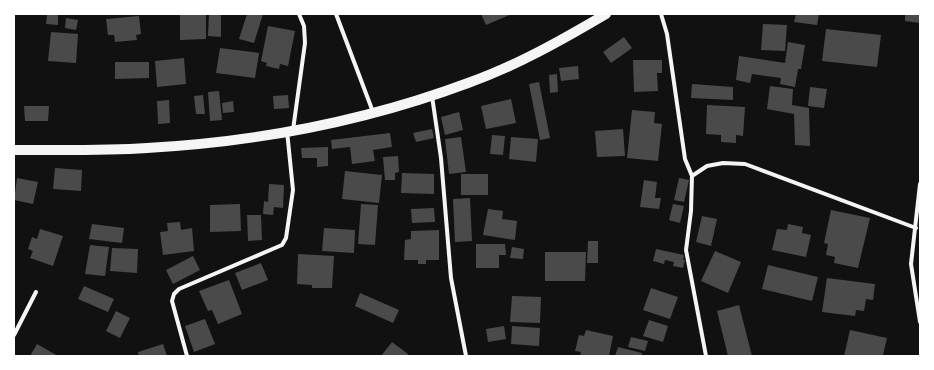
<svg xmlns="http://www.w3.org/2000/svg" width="934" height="370" font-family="'Fira Sans',sans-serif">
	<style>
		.building { fill: #4a4a4a }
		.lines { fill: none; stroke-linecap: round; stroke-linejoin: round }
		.minor { stroke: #f5f5f5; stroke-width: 4 }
		.primary { stroke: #f5f5f5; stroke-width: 10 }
	</style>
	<rect width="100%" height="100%" fill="#111"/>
	<!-- building -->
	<path class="building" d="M180,14h26v25l-26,1z
		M209,14h12v23l-13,-1z
		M247,14h16l-9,29 -15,-4z
		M481,14h31l-26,11z
		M796,14h23l-2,11 -23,-3z
		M905,14h15v9l-15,-2z
		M47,15h11v10l-12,-1z
		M139,16l2,18 -5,1 1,5 -22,2 -1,-7h-6l-2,-16z
		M66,18l12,2 -2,10 -11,-2z
		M763,24l24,1 -2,26 -24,-1z
		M268,26l27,5 -7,35 -8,-2 -1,5 -13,-3 1,-3 -6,-2z
		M826,29l55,6 -4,32 -55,-6z
		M51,32l27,2 -2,29 -28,-2z
		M624,37l8,11 -21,15 -8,-11z
		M788,42l17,3 -4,24h-3l-3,18 -15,-3 1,-6 -29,-4 -2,9 -14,-3 3,-24 46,7z
		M220,48l39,5 -4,25 -39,-5z
		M184,58l2,26 -29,3 -2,-26z
		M633,60h29v13h-5l1,18 -24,1z
		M115,62h34v16l-34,1z
		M578,66l1,13 -18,2 -2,-13z
		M557,74l1,18 -8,1 -1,-18z
		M539,82l11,56 -10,2 -11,-56z
		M692,84l41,3v13l-42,-2z
		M770,86l23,3 -1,16 17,3 1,38 -15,-1 -1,-31 -27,-5z
		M810,87l17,2 -3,19 -16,-2z
		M219,91l3,29 -12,1 -2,-29z
		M203,95l2,19h-9l-2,-18z
		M288,95l1,13 -15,1 -1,-13z
		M511,99l5,24 -30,6 -5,-23z
		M169,100l1,23 -12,1 -1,-23z
		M233,101l1,11 -11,1 -1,-10z
		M707,105l38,2 -2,29 -7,-1v8l-15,-1v-7l-15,-1z
		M24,106h25l-1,15h-23z
		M632,110l23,2 -1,11 8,1 -4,37 -31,-3z
		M459,112l4,18 -18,5 -4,-18z
		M432,129l2,9 -18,4 -3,-9z
		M623,129l2,27 -28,1 -2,-26z
		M390,133l2,14 -19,3 2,11 -23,3 -2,-17 -18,2 -1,-9z
		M492,135l13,1 -2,19 -13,-1z
		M461,137l5,35 -17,2 -4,-35z
		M511,137l27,2 -2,23 -27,-3z
		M328,147v19l-11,1v-9h-15l-1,-10z
		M398,156l1,16 -4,1v7h-10l-2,-23z
		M55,168l27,2 -1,21 -28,-2z
		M345,171l37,4 -3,28 -37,-4z
		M402,173l32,1v20l-33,-1z
		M461,174h27v21h-27z
		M17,178l21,4 -5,22 -19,-4z
		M679,178l10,2 -5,22 -10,-2z
		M644,180l13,2 -2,16h6l-2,11 -19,-2z
		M269,184l15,1 -1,23 -9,-1 -1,8 -10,-1 1,-13 4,1z
		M470,198l2,43 -17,1 -2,-43z
		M240,204l1,27 -31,1v-27z
		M361,204l17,1 -3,40 -17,-1z
		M673,204l11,2 -4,17 -11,-3z
		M434,208l1,14 -23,1 -1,-14z
		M488,209l15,2 -1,8 15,2 -2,19 -32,-5z
		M831,210l39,8 -12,50 -24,-5 1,-6 -9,-2 2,-11 -4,-1z
		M247,215h14l1,25 -14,1z
		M702,216l15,3 -6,27 -15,-4z
		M180,222l1,8 11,-2 2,23 -31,4 -3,-23 8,-1 -1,-8z
		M92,224l32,4 -2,15 -33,-4z
		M788,224l15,3 -1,6 9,2 -5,22 -34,-7 5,-21 10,1z
		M324,228l31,2 -1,23 -32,-2z
		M40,229l23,7 -10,30 -23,-8 3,-7 -5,-2 4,-12 5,2z
		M439,230v30h-13v4h-8v-4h-14l1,-20 6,-1v-8z
		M588,241h10v22h-11z
		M476,244h29l1,11h-7v13h-23z
		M90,245l19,2 -4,29 -20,-2z
		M512,247l12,2 -1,10 -13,-1z
		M112,248l26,1 -1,24 -27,-2z
		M656,249l28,6 -1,5h2l-2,8 -10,-2 1,-4 -9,-2 -1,4 -11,-3z
		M715,251l26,11 -13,31 -27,-12z
		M545,252h41l-1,29h-40z
		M298,254l36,2 -2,32h-20v-3l-15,-1z
		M193,256l7,14 -27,14 -7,-14z
		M261,263l7,17 -26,10 -7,-17z
		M768,265l50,12 -6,24 -50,-12z
		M827,278l48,6 -2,16 -7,-1 -2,12 -8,-1 -1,6 -33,-4z
		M229,280l13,34 -24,10 -6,-14 -4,1 -9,-20z
		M84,286l30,13 -6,13 -30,-13z
		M651,288l27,9 -8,22 -27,-9z
		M360,293l39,17 -6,13 -38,-17z
		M512,296l29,1 -1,26 -30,-1z
		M739,305l13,51h-24l-11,-45z
		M116,311l14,7 -10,20 -14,-7z
		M205,319l10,25 -21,8 -9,-26z
		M649,320l19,6 -5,16 -20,-6z
		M504,326l2,13 -18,3 -2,-13z
		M512,326l28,2 -1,18 -28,-2z
		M586,330l27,6 -4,20h-29l1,-4 -6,-1 4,-16 5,1z
		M850,330l37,8 -4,17 -39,1z
		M631,337l17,4 -3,10 -17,-4z
		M392,342l16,12 -1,2h-26z
		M37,344l21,12h-28z
		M163,344l4,12h-28l-1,-4z
		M618,347l24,6v3h-27z"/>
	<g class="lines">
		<!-- minor -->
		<path class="minor" d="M336,14l37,98
			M661,14l6,20 18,125 7,17
			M432,96l9,62 10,120 15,78
			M293,130l12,-87 -1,-17 -5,-12
			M920,184l-9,80 9,58
			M14,335l22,-43
			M187,356l-15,-55 2,-7 5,-5 103,-44 4,-7 7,-48 -6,-59
			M706,356l-20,-106 5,-39 1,-35 15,-10 16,-3 22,1 171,64"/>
		<!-- primary -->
		<path class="primary" d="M14,150c44,0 89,1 133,-2 108,-6 219,-27 321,-65 48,-17 94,-43 138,-69"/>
	</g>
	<!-- border -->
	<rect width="934" height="370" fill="none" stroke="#ffffff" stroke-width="30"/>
</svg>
